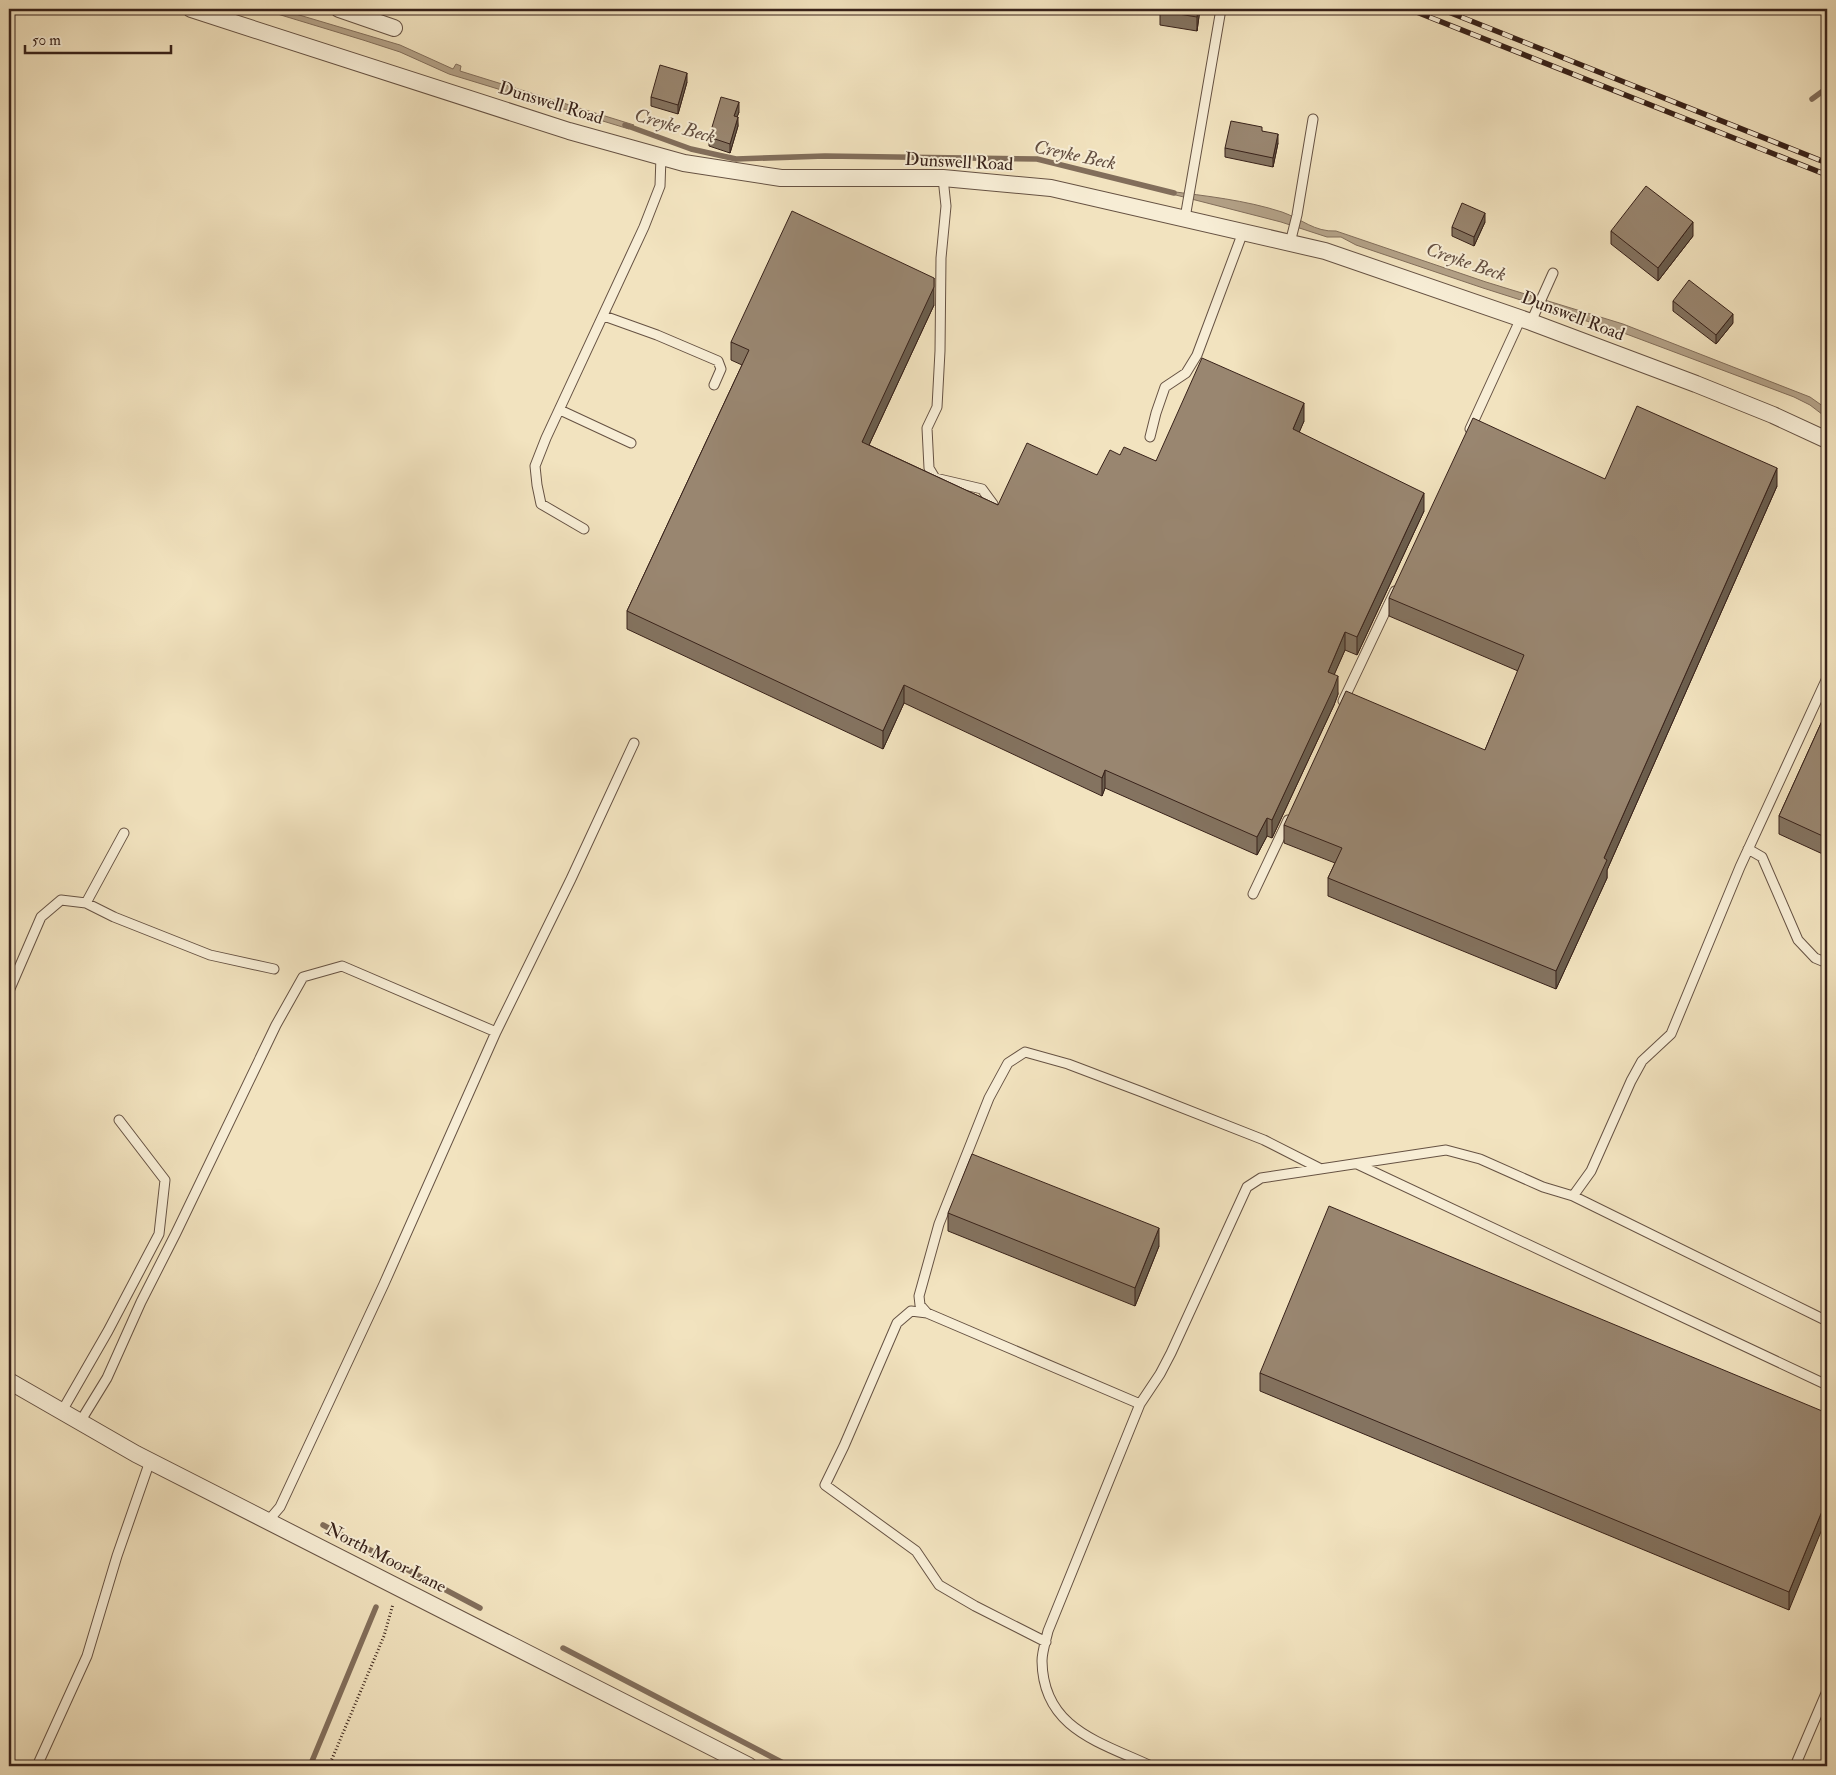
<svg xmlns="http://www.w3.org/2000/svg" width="1836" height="1775" font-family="'IM FELL Double Pica',serif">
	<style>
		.water { fill: #b3a187; stroke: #826e5b }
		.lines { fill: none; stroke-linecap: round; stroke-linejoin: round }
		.stream { stroke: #826e5b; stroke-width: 5.5 }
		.service-casing { stroke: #665243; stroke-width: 11 }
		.minor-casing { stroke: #665243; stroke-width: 18 }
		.path { stroke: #38221a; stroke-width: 3; stroke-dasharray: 1 2.5; stroke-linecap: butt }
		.service { stroke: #f7edd5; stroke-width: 9 }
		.minor { stroke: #f7edd5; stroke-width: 16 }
		.rail-casing { stroke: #38221a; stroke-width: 5.5 }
		.rail { stroke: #f7edd5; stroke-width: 4; stroke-dasharray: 11; stroke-linecap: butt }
		.wall { fill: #847360; stroke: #38221a }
		.shaded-wall { fill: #6b5e4e; stroke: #38221a }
		.building { fill: #998670; stroke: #38221a }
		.labels { text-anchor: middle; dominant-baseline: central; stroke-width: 4; stroke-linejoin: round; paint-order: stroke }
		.street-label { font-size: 18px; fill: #38221a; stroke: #f7edd5 }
		.water-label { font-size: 19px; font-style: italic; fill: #634e40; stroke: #f7edd5 }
	</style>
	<rect width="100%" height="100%" fill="#f2e3bf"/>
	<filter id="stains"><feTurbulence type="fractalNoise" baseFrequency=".004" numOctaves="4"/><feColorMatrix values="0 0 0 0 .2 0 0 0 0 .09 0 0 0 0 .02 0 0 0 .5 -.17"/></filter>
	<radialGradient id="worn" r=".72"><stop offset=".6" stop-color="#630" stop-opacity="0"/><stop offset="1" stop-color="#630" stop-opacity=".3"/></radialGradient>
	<!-- water -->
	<path class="water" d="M261,9h18l121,36 53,24 3,-5 5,2 -1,5 174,54 -5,4 -180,-55 -49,-22 -37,-12z
		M1168,191c38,5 77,9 114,21 20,7 32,20 54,19l150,51 137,42 187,73 17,12v9l-17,-13 -16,-8 -173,-65 -138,-44 -127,-43 -15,-8h-14l-46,-15 -113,-29z"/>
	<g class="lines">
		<!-- stream -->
		<path class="stream" d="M1812,99l15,-11
			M625,125l66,24 45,10 89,-3 212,3 137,34
			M323,1525l157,83
			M563,1648l226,118
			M310,1766l66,-159"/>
		<defs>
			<path id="service" d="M943,178l3,28 -5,52 -1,93 -3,56 -10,21 2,40 6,10 47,11 11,15
				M1185,218l36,-209
				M1290,243l7,-28 16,-96
				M604,316l53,19 61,26 3,8 -7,16
				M1531,322l22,-49
				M560,410l71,33
				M1470,429l51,-111
				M1150,437l6,-24 9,-26 21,-14 11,-18 46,-123
				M584,529l-43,-25 -4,-19 -2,-19 11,-28 98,-211 16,-41 1,-30
				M1343,701l52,-110
				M1748,849l14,8 36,83 17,18 12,5
				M1253,894l35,-74
				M86,903l28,14 96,38 64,14
				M9,991l32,-74 20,-17 25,3 38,-70
				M1357,1164l470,221
				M1573,1196l254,125
				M927,1313l-16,-2 -14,12 -53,123 -19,39 91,66 23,34 36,21 71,36
				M1140,1404l-213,-91 -7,-8 -1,-9 20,-72 50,-126 19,-35 17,-11 43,12 74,28 122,48 57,29
				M62,1411l46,-80 51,-97 6,-54 -46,-60
				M80,1422l27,-44 34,-76 35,-69 100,-208 27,-48 39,-11 154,66
				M268,1521l12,-14 104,-223 112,-252 75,-153 63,-136
				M37,1766l50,-110 30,-100 33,-95
				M1151,1766c-51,-24 -108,-37 -109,-105 0,-9 4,-21 6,-30l92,-227 20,-30 11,-21 76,-166 14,-9 185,-28 34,9 63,28 30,9 18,-25 40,-90 11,-20 29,-27 69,-167 87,-189
				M1795,1766l32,-75"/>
			<path id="minor" d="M191,9l378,122 115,32 97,15h162l108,10 274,63 206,71 165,62 77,31 54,25
				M339,9l55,19
				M9,1381l127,73 613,312"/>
		</defs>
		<!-- service casing -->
		<use href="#service" class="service-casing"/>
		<!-- minor casing -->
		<use href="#minor" class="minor-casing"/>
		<!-- path -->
		<path class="path" d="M329,1766l55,-130 9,-32"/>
		<!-- service -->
		<use href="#service" class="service"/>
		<!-- minor -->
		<use href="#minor" class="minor"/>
		<defs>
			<path id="rail" d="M1409,9l418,166
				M1441,9l386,154"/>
		</defs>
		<!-- rail casing -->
		<use href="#rail" class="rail-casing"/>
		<!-- rail -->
		<use href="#rail" class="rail"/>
	</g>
	<!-- wall -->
	<path class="wall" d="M1160,9h40l-3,22 -37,-6z
		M687,82l-9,32 -27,-8v-9z
		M739,112l-2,5 1,9 -8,27 -21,-7v-9z
		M1262,131l16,12 -5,24 -48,-10v-9z
		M1485,222l-11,24 -22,-10v-9z
		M1611,231l82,5 -35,45 -47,-37z
		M1673,301l60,22 -17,21 -43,-33z
		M934,305l-65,140 129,60 99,-30 23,-20 36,6 148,-40 -5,11 125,79 -67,144 -12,-5 -11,24 4,20 -4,11 -62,133 -5,-2 -10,19 -152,-67 -3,8 -198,-93 -21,46 -256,-120v-18l115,-246 -11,-5v-18z
		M1605,479l172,7 -170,384v8l-51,111 -228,-93v-18l7,-15 -51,-20v-18l201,-75 33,-79 -129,-55v-18z
		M1827,710v146l-48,-22v-18z
		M948,1213l211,33 -24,60 -187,-75z
		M1260,1373l567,40 -38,197 -529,-219z"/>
	<!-- shaded-wall -->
	<path class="shaded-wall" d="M1198,9h2l-3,22v-14z
		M687,73v9l-9,32v-9z
		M739,102v10l-5,13v-9z
		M738,117v9l-8,27v-9z
		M1278,134v9l-5,24v-9z
		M1485,213v9l-11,24v-9z
		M1693,222v14l-35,45v-13z
		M934,278v27l-72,155v-18z
		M1733,314v9l-17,21v-9z
		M1304,403v18l-11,26v-18z
		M1777,468v18l-170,384v8l-51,111v-18l48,-113z
		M1424,493v18l-67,144v-18z
		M1345,632v18l-17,39v-17z
		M1338,676v18l-4,11 -62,133v-18z
		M904,685v18l-21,46v-18z
		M1105,770v18l-3,8v-18z
		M1267,818v18l-10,19v-18z
		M1159,1228v18l-24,60v-18z
		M1827,1499v18l-38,93v-18z"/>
	<!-- building -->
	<path class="building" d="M1160,9h38l-1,8 -37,-6z
		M660,65l27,8 -9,32 -27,-8z
		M721,97l18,5 -5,14 4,1 -8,27 -21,-7z
		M1231,121l31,6v4l16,3 -5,24 -48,-10z
		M1646,186l47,36 -35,46 -47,-37z
		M1462,203l23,10 -11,24 -22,-10z
		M792,211l142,67v9l-72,155 136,63 29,-62 70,32 13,-25 10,5 4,-8 32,14 46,-103 102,45 -11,26 131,64 -67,144 -12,-5 -17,40 10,4 -4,11 -62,133 -5,-2 -10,19 -152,-67 -3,8 -198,-93 -21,46 -256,-120 122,-261 -18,-8z
		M1689,280l44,34 -17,21 -43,-34z
		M1637,406l140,62 -173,390 3,2 -51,111 -228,-93 14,-30 -58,-23 62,-134 139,59 39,-95 -135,-57 84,-180 132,61z
		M1827,710v128l-48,-22z
		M972,1154l187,74 -24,60 -187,-75z
		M1329,1206l498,207v86l-38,93 -529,-219z"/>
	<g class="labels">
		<!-- street labels -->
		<g class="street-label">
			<text transform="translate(551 103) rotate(17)">Dunswell Road</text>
			<text transform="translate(959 162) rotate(3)">Dunswell Road</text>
			<text transform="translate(1573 316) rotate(21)">Dunswell Road</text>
			<text transform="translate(386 1558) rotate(27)">North Moor Lane</text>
		</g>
		<!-- water labels -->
		<g class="water-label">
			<text transform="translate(675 126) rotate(16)">Creyke Beck</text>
			<text transform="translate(1075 155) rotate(12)">Creyke Beck</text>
			<text transform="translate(1466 262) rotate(19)">Creyke Beck</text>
		</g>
	</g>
	<!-- margin -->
	<rect width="1836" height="1775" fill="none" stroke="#f2e3bf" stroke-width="30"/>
	<rect x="10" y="10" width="1816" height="1755" fill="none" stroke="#38221a" stroke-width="2.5"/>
	<rect x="15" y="15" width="1806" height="1745" fill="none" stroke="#38221a"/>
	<!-- scale -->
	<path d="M25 45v8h146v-8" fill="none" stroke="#38221a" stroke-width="2.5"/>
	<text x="32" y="45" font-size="15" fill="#38221a" stroke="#f7edd5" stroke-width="4" paint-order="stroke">50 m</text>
	<rect width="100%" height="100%" filter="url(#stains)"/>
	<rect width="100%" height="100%" fill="url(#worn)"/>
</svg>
